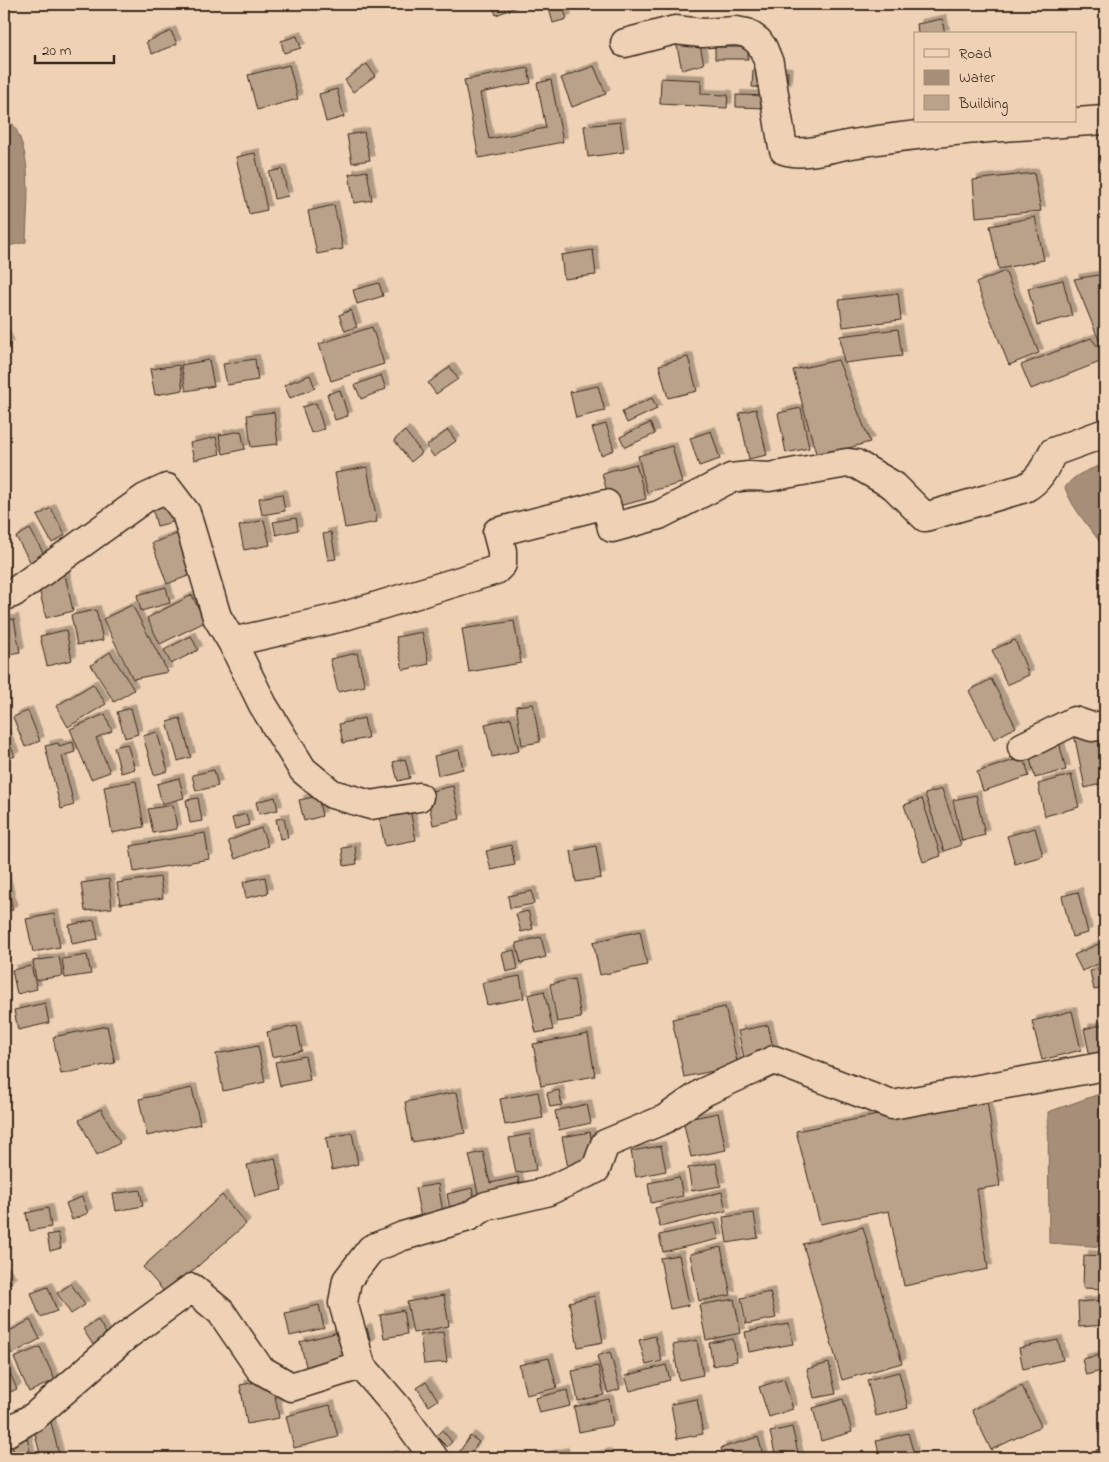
<svg xmlns="http://www.w3.org/2000/svg" width="1109" height="1462" font-family="'Indie Flower',sans-serif">
	<style>
		.water { fill: #a68e78; stroke: #7b6654 }
		.building { fill: #baa189; stroke: #3b2a1e; filter: url(#shadow) }
		.lines { fill: none; stroke-linecap: round; stroke-linejoin: round }
		.minor-casing { stroke: #3b2a1e; stroke-width: 31 }
		.minor { stroke: #efd2b5; stroke-width: 28 }
	</style>
	<defs>
		<filter id="shadow"><feDropShadow dx="4.5" dy="-4.5" stdDeviation="0" flood-color="#0004"/></filter>
	</defs>
	<rect width="100%" height="100%" fill="#efd2b5"/>
	<filter id="ink" filterUnits="userSpaceOnUse"><feTurbulence type="fractalNoise" baseFrequency=".02" numOctaves="2"/><feDisplacementMap in="SourceGraphic" scale="10" xChannelSelector="R" yChannelSelector="G"/><feConvolveMatrix kernelMatrix="1 2 1 2 8 2 1 2 1" color-interpolation-filters="sRGB"/></filter>
	<g filter="url(#ink)">
		<!-- water -->
		<path class="water" d="M13,124c21,34 14,79 13,118l-22,5v-121z
			M1105,464v85c-13,-19 -32,-39 -40,-61 8,-14 26,-19 40,-24z
			M1105,1092v155l-56,-4 -1,-131z"/>
		<!-- building -->
		<path class="building" d="M492,4h32l-28,11z
			M552,4h10l5,15 -14,4 -5,-18z
			M942,19l3,15h-27l-1,-10z
			M695,23l9,41 -22,6 -9,-42z
			M171,31l6,13 -25,10 -6,-12z
			M297,36l4,12 -17,5 -3,-12z
			M715,47h33v12h-33z
			M367,64l8,12 -22,16 -8,-12z
			M289,65l9,34 -41,11 -9,-35z
			M594,66l12,28 -34,13 -11,-29z
			M528,68l3,15 -51,10 9,46 57,-11 -9,-45 14,-3 12,62 -84,16 -15,-78z
			M753,70l35,2 -1,17 -35,-2z
			M661,78l40,2v14l27,1 -1,13 -67,-4z
			M337,89l7,28 -18,5 -7,-28z
			M736,95l33,1 -1,12 -32,-1z
			M620,122l4,30 -36,5 -4,-31z
			M364,132l6,28 -18,3 -5,-28z
			M255,153l12,57 -18,4 -13,-57z
			M282,169l6,27 -14,3 -5,-27z
			M367,171l5,29 -18,3 -5,-29z
			M1034,173l7,38 -65,6 -3,-37z
			M334,205l9,44 -26,5 -9,-43z
			M1035,217l9,43 -45,9 -9,-43z
			M593,250l3,25 -32,4 -3,-24z
			M1005,271l34,82 -30,12 -33,-82z
			M1105,274v65l-6,1 -25,-61z
			M1063,280l9,36 -35,9 -9,-37z
			M379,283l4,13 -26,8 -4,-14z
			M898,293l3,27 -58,7 -4,-27z
			M351,310l6,17 -12,4 -6,-16z
			M372,327l12,37 -53,17 -12,-37z
			M898,329l4,27 -58,7 -4,-27z
			M4,334l6,11 -6,3z
			M1091,338l14,18v4l-74,29 -10,-24z
			M688,357l9,34 -29,7 -9,-33z
			M255,359l3,21 -31,5 -4,-21z
			M209,360l5,26 -28,5 -5,-26z
			M838,360l32,82 -53,15 -24,-87z
			M179,365l4,25 -28,5 -5,-26z
			M450,367l8,12 -22,15 -8,-11z
			M310,375l5,13 -25,10 -6,-13z
			M381,375l5,14 -25,10 -6,-14z
			M598,386l7,25 -29,7 -6,-26z
			M340,390l8,26 -13,4 -8,-26z
			M652,398l5,11 -30,14 -5,-11z
			M316,403l8,26 -13,4 -9,-26z
			M801,408l8,40 -23,5 -8,-40z
			M756,409l11,46 -18,4 -10,-46z
			M274,412l4,32 -27,3 -4,-32z
			M650,423l5,11 -30,13 -5,-10z
			M606,424l8,26 -13,5 -9,-27z
			M448,430l8,11 -22,16 -8,-11z
			M241,431l4,18 -22,5 -4,-19z
			M405,431l17,22 -11,9 -17,-22z
			M711,431l9,28 -21,7 -9,-28z
			M216,437l4,17 -26,6 -4,-17z
			M672,446l10,37 -35,9 -9,-36z
			M636,464l10,35 -35,9 -9,-35z
			M367,467l10,55 -32,6 -10,-55z
			M282,494l3,17 -23,4 -3,-17z
			M171,498l6,23 -20,5 -6,-23z
			M51,508l14,27 -13,8 -15,-27z
			M296,518l2,12 -22,5 -3,-13z
			M264,520l6,25 -26,5 -5,-24z
			M196,527l16,40 -45,17 -15,-41z
			M30,529l15,27 -14,7 -15,-26z
			M331,532l5,27 -8,1 -5,-26z
			M64,570l9,41 -27,7 -10,-42z
			M166,587l4,16 -29,8 -4,-16z
			M192,595l13,27 -45,22 -13,-26z
			M132,605l36,67 -35,7 -30,-60z
			M96,610l7,30 -26,5 -6,-30z
			M14,619l6,33 -16,3v-34z
			M514,621l7,42 -52,9 -7,-43z
			M66,630l6,30 -25,6 -7,-30z
			M422,632l7,32 -26,6 -7,-33z
			M191,636l7,14 -27,14 -7,-14z
			M1015,640l14,35 -22,10 -15,-35z
			M110,652l24,38 -20,12 -23,-37z
			M357,653l8,33 -27,6 -8,-33z
			M991,679l25,48 -22,12 -25,-48z
			M93,684l13,20 -38,23 -12,-21z
			M533,704l7,38 -18,3 -6,-39z
			M131,708l7,26 -13,4 -8,-26z
			M28,711l12,30 -15,6 -12,-30z
			M105,714l7,17 -16,7 14,34 -19,7 -21,-50z
			M180,718l11,39 -13,4 -11,-39z
			M364,718l4,20 -25,5 -4,-19z
			M511,718l8,33 -27,6 -7,-33z
			M1099,729l6,29v25l-20,5 -11,-54z
			M4,732l11,24 -11,5z
			M157,732l11,39 -14,4 -11,-39z
			M73,742l2,10 -13,4 12,49 -13,4 -16,-63 13,-3 1,3z
			M1059,742l7,28 -31,8 -7,-28z
			M127,744l8,25 -14,4 -7,-26z
			M459,750l4,19 -25,6 -4,-19z
			M1024,757l5,19 -46,15 -6,-19z
			M405,759l5,19 -12,3 -5,-19z
			M214,770l4,16 -22,5 -4,-16z
			M1071,775l8,32 -34,9 -7,-32z
			M179,778l5,20 -22,6 -5,-20z
			M136,781l8,46 -32,6 -8,-46z
			M453,786l7,33 -27,6 -6,-33z
			M942,789l19,56 -17,6 -19,-57z
			M976,795l9,40 -23,6 -9,-41z
			M318,796l4,20 -18,5 -5,-21z
			M275,797l3,13 -19,4 -3,-12z
			M198,798l4,23 -12,2 -4,-23z
			M922,799l19,57 -18,6 -19,-57z
			M173,805l4,24 -24,4 -5,-24z
			M410,810l6,30 -31,6 -6,-30z
			M246,814l3,11 -14,4 -3,-11z
			M284,818l4,20 -8,1 -4,-20z
			M261,828l7,18 -33,13 -7,-18z
			M1035,828l8,28 -28,8 -8,-28z
			M205,833l4,26 -75,13 -4,-26z
			M511,845l4,20 -24,5 -5,-19z
			M355,846l2,18 -13,2 -2,-18z
			M596,846l5,32 -25,4 -5,-31z
			M4,873l9,37 -9,2z
			M160,877l3,21 -43,6 -3,-21z
			M265,877l3,16 -22,5 -3,-16z
			M109,879l3,29 -27,3 -4,-28z
			M532,891l2,13 -24,4 -2,-12z
			M1078,892l10,41 -16,4 -10,-41z
			M528,911l5,18 -12,3 -5,-18z
			M54,914l6,33 -27,5 -7,-33z
			M94,920l4,19 -26,5 -3,-19z
			M640,931l7,34 -47,10 -7,-33z
			M541,937l5,20 -25,6 -5,-20z
			M1105,941v20l-23,10 -8,-16z
			M514,950l4,19 -12,3 -4,-19z
			M87,955l4,19 -26,4 -3,-19z
			M59,957l4,19 -27,4 -3,-19z
			M31,966l6,23 -20,5 -5,-24z
			M1105,967v21l-11,2 -4,-19z
			M520,976l4,22 -37,7 -5,-22z
			M574,979l7,39 -24,4 -7,-38z
			M544,991l9,39 -17,3 -8,-38z
			M45,1003l4,20 -31,7 -4,-20z
			M725,1007l13,59 -54,11 -12,-58z
			M1072,1011l9,39 -39,10 -10,-39z
			M1105,1024v28l-15,4 -6,-27z
			M768,1025l6,27 -30,6 -6,-27z
			M107,1026l8,37 -54,11 -8,-37z
			M297,1026l5,25 -30,6 -5,-25z
			M588,1034l7,42 -54,10 -8,-42z
			M258,1046l7,36 -42,9 -7,-37z
			M305,1056l5,24 -30,6 -5,-24z
			M192,1088l8,36 -53,12 -8,-37z
			M559,1090l3,15 -12,2 -3,-14z
			M457,1092l8,41 -53,9 -7,-40z
			M538,1092l5,26 -38,7 -5,-26z
			M986,1094l14,92 -23,3 11,80 -84,17 -15,-75 -69,13 -24,-93z
			M587,1104l4,19 -32,7 -4,-19z
			M101,1109l19,34 -23,12 -18,-35z
			M718,1113l8,37 -35,7 -8,-37z
			M590,1132l6,30 -28,6 -6,-31z
			M352,1133l6,31 -26,6 -6,-32z
			M530,1134l6,36 -20,3 -7,-35z
			M661,1146l5,25 -30,6 -5,-26z
			M483,1152l7,31 28,-6 2,10 -41,10 -10,-42z
			M275,1158l7,32 -27,7 -8,-32z
			M716,1163l5,23 -29,5 -4,-23z
			M679,1177l4,19 -32,7 -3,-20z
			M438,1184l6,34 -22,5 -7,-35z
			M472,1188l5,21 -26,6 -4,-21z
			M140,1190l3,16 -27,5 -3,-17z
			M722,1192l4,19 -66,16 -5,-19z
			M222,1195l24,29 -80,70 -23,-27z
			M82,1197l6,16 -16,7 -6,-17z
			M48,1208l3,19 -21,4 -4,-18z
			M754,1213l4,25 -31,5 -4,-26z
			M715,1223l4,16 -56,13 -4,-17z
			M863,1227l39,136 -60,17 -39,-136z
			M58,1233l3,15 -11,3 -3,-16z
			M721,1247l10,48 -32,6 -9,-47z
			M679,1255l10,50 -19,4 -10,-51z
			M1084,1255l21,1v33l-22,-1z
			M4,1271l8,11 -8,5z
			M71,1284l14,21 -14,9 -14,-21z
			M48,1287l9,24 -17,6 -9,-24z
			M770,1292l6,26 -30,6 -5,-26z
			M444,1295l5,31 -36,7 -6,-31z
			M594,1296l9,46 -25,5 -9,-45z
			M734,1299l7,34 -35,7 -7,-35z
			M1105,1300v25l-26,2 -1,-25z
			M319,1305l5,23 -34,8 -5,-23z
			M403,1310l4,24 -23,4 -4,-23z
			M30,1320l10,19 -28,15 -8,-16v-4z
			M98,1320l13,22 -14,9 -14,-22z
			M789,1324l4,20 -44,8 -4,-20z
			M367,1328l4,15 -5,2 -4,-15z
			M343,1331l9,32 -44,11 -8,-32z
			M443,1332l4,30 -23,2 -4,-29z
			M655,1336l7,25 -16,4 -7,-25z
			M733,1339l4,22 -24,5 -4,-23z
			M697,1340l6,35 -24,5 -6,-35z
			M1058,1340l5,20 -40,9 -4,-21z
			M40,1347l15,33 -26,12 -15,-34z
			M610,1352l10,37 -12,4 -11,-37z
			M1101,1355l4,15 -19,5 -4,-16z
			M549,1358l8,30 -31,7 -7,-30z
			M4,1360l13,29 -13,6z
			M829,1363l7,31 -22,4 -7,-29z
			M666,1365l4,15 -40,11 -5,-15z
			M598,1366l6,29 -26,6 -6,-30z
			M899,1372l9,36 -32,8 -9,-36z
			M272,1379l7,39 -32,6 -7,-39z
			M784,1379l9,30 -24,8 -10,-30z
			M426,1382l12,18 -9,6 -12,-18z
			M1022,1386l19,40 -50,24 -19,-40z
			M567,1390l3,16 -31,7 -4,-15z
			M609,1399l4,26 -34,7 -5,-25z
			M697,1399l6,35 -26,5 -6,-35z
			M843,1399l9,33 -31,9 -8,-33z
			M330,1405l8,32 -44,11 -8,-32z
			M50,1418l9,37 -10,3h-8l-9,-36z
			M792,1427l7,30 -23,1 -6,-26z
			M442,1430l10,12 -5,5 -11,-11z
			M26,1432l5,26h-16l-5,-23z
			M908,1433l7,25h-35l-4,-17z
			M470,1436l9,6 -12,16h-3l-6,-4z
			M758,1437l6,21h-40l-3,-10z
			M1105,1448v10h-7l-2,-8z
			M8,1451l1,7h-5v-6z
			M564,1452l1,6h-30z
			M606,1453l1,5h-19z
			M394,1455l1,3h-14z"/>
		<g class="lines">
			<defs>
				<path id="minor" d="M625,43l50,-13 27,3 34,-2 11,2 11,8 5,7 6,15 13,79 2,8c18,7 49,-3 68,-6 84,-14 169,-18 253,-24
					M4,596l9,-3 132,-95 22,-10 19,25 31,104 15,25 106,-24 158,-48 6,-6v-13l-5,-19 109,-28 6,24 47,-13 72,-37 18,-2 20,1 78,-14 9,1 38,22 31,31 100,-29c15,-8 20,-21 28,-36l52,-19
					M232,642l31,63 40,65 29,24 39,11 48,-8
					M1022,747l52,-26 18,6 13,-2
					M4,1434l31,-18 91,-80 66,-48 29,24 39,57 31,18 70,-22
					M434,1458l-37,-51 -36,-42 -18,-62 4,-23 24,-31 32,-13 65,-19 18,-11 60,-14 50,-23 9,-25 60,-25 39,-27 70,-32 118,45 213,-39"/>
			</defs>
			<!-- minor casing -->
			<use href="#minor" class="minor-casing"/>
			<!-- minor -->
			<use href="#minor" class="minor"/>
		</g>
	</g>
	<!-- margin -->
	<rect width="1109" height="1462" fill="none" stroke="#efd2b5" stroke-width="20"/>
	<rect x="10" y="10" width="1089" height="1442" fill="none" stroke="#3b2a1e" stroke-width="2" filter="url(#ink)"/>
	<!-- legend -->
	<rect x="914" y="32" width="162" height="90" fill="#efd2b5" stroke="#a78f79"/>
	<rect x="924" y="49" width="25" height="8" fill="#efd2b5" stroke="#a78f79"/>
	<text x="959" y="58" font-size="15" fill="#3b2a1e">Road</text>
	<rect x="924" y="70" width="25" height="15" fill="#a68e78" stroke="#a78f79"/>
	<text x="959" y="82" font-size="15" fill="#3b2a1e">Water</text>
	<rect x="924" y="95" width="25" height="15" fill="#baa189" stroke="#a78f79"/>
	<text x="959" y="108" font-size="15" fill="#3b2a1e">Building</text>
	<!-- scale -->
	<path d="M35 55v8h79v-8" fill="none" stroke="#3b2a1e" stroke-width="2.5"/>
	<text x="42" y="55" font-size="15" fill="#3b2a1e" stroke="#efd2b5" stroke-width="4" paint-order="stroke">20 m</text>
</svg>
